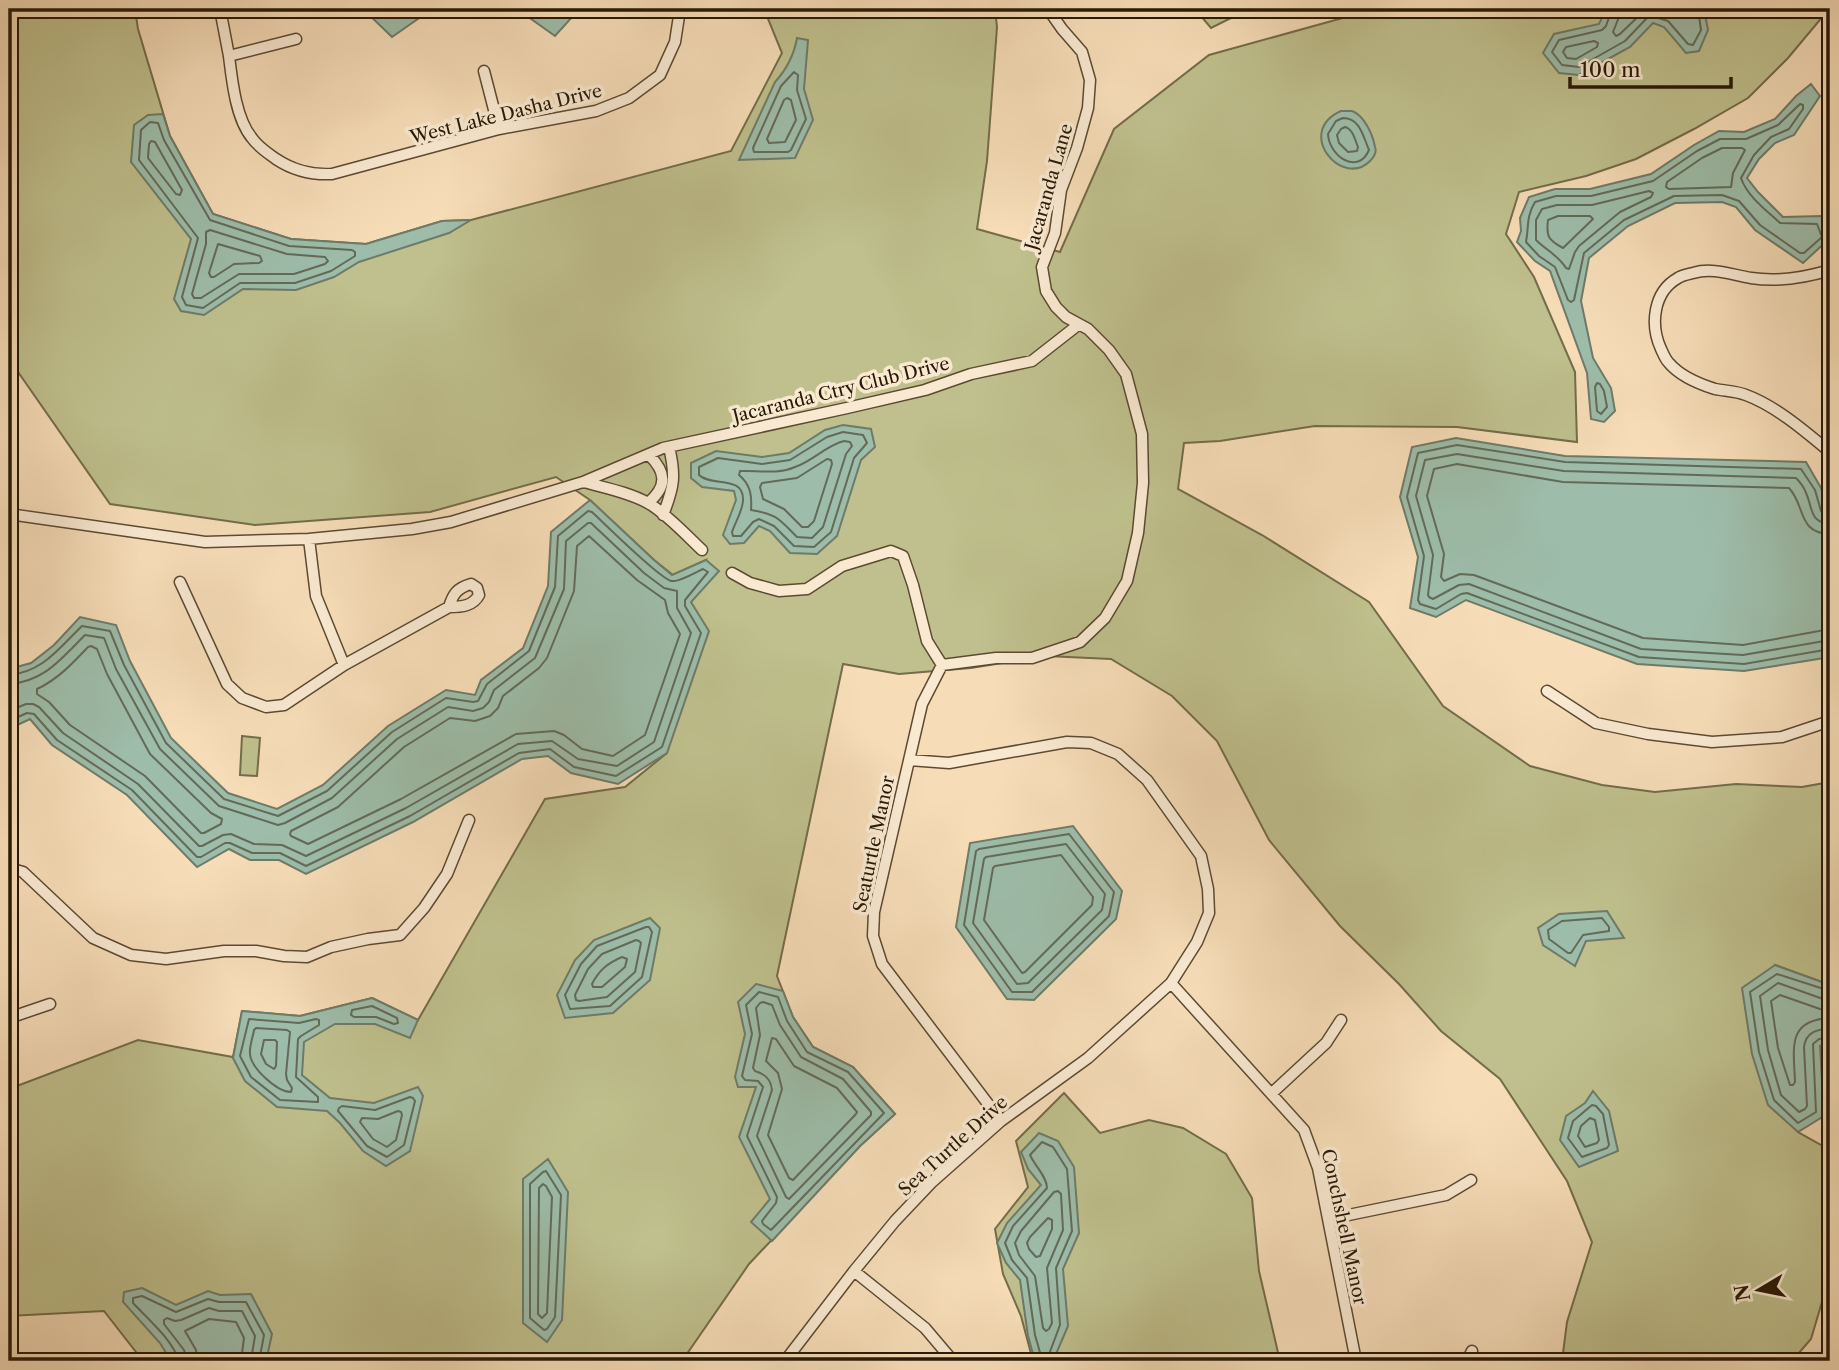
<svg xmlns="http://www.w3.org/2000/svg" width="1839" height="1370" font-family="'Libre Caslon Text',serif">
	<style>
		.green { fill: #bfc08d; stroke: #746c4a; stroke-width: 2 }
		.water { fill: #9dbdaa; stroke: #6e7b68; stroke-width: 2 }
		.lines { fill: none; stroke-linecap: round; stroke-linejoin: round }
		.shore { stroke: #626b58; stroke-width: 2 }
		.street-casing { stroke: #5c4a32; stroke-width: 13 }
		.street { stroke: #f9e9d1; stroke-width: 10 }
		.labels { text-anchor: middle; dominant-baseline: central; stroke-width: 7; stroke-linejoin: round; paint-order: stroke }
		.street-label { font-size: 18px; fill: #281906; stroke: #f9e9d1 }
	</style>
	<rect width="100%" height="100%" fill="#f6ddb8"/>
	<filter id="stains"><feTurbulence type="fractalNoise" baseFrequency=".00286" numOctaves="4"/><feColorMatrix values="0 0 0 0 .2 0 0 0 0 .09 0 0 0 0 .02 0 0 0 .5 -.17"/></filter>
	<radialGradient id="worn" r=".72"><stop offset=".6" stop-color="#630" stop-opacity="0"/><stop offset="1" stop-color="#630" stop-opacity=".3"/></radialGradient>
	<!-- green -->
	<path class="green" d="M9,9h126l3,20 32,107 43,78 78,25 75,5 76,-23 29,-1 260,-69 51,-98 -18,-44h231l2,18 -10,134 -10,68 83,23 54,-123 95,-74 166,-46h454l-41,49 -40,40 -54,31 -58,30 -50,17 -67,16 -13,42 28,43 41,95 2,70 -120,-15 -142,-1 -95,15 -36,2 -6,46 84,46 107,67 74,104 87,60 72,19 53,7 81,-8 66,3 28,-5v203l-55,-20 23,167 32,18v125l-19,64 -19,22h-230l5,-39 25,-80 -25,-61 -67,-102 -59,-48 -42,-47 -59,-58 -71,-86 -52,-99 -45,-45 -61,-37 -65,-3 -75,12 -72,6 -56,-10 -66,312 16,41 20,30 40,20 42,47 -35,32 -111,118 -67,97h-539l-39,-50 -95,5v-227l129,-49 95,17 9,-46 58,5 72,-18 46,22 127,-221 80,-12 42,-34 24,-151 15,-42 -33,15 -19,-15 -64,-60 -34,-23 -126,35 -175,13 -145,-21 -101,-145z
		M1195,9h54l-38,19z
		M242,736l18,2 -3,38 -17,-1z
		M1064,1093l36,40 49,-13 34,8 43,26 26,44 7,73 21,90h-247l-12,-45 -18,-42 -8,-45 33,-42 -12,-46z"/>
	<!-- water -->
	<path class="water" d="M363,9h81l-19,5 -33,23z
		M507,9h66l1,6 -19,21 -31,-22z
		M1606,9h98l4,21 -9,21 -13,2 -22,-26 -11,-4 -23,24 -51,28 -20,-2 -16,-20 11,-19 45,-10z
		M797,38l11,2 -4,49 9,31 -18,38 -56,2 36,-78c12,-13 19,-27 22,-44z
		M1811,84l9,12 -26,39 -19,8 -16,16 -12,19 11,14 25,25 39,-1 8,22 -27,25 -48,-33 -19,-23 -14,-5 -47,1 -47,23 -39,32 -8,43 12,57 18,30 4,23 -11,11 -13,-3 -4,-46 -37,-102 -15,-10 -18,-19 4,-11 -1,-13 9,-21 26,-8h35l61,-15 43,-29 25,-14 25,1 31,-13 21,-23z
		M1341,111c2,0 9,0 11,0 12,4 21,24 23,36 2,5 -1,10 -5,14 -28,28 -76,-29 -29,-50z
		M163,114l7,22 43,78 78,25 75,5 76,-23 29,-1 -22,13 -90,29 -25,15 -38,13 -53,-1 -39,26 -23,-4 -7,-12 17,-60 -60,-77 3,-37 14,-10z
		M1830,324v101l-6,-12 2,-84z
		M843,425l28,4 4,18 -14,13 -24,76 -20,18 -27,-1 -20,-22 -11,-5 -15,17 -14,1 -7,-9 13,-35 -2,-9 -32,-4 -11,-9v-15l25,-12 46,6 27,-4 36,-23z
		M1456,438l109,18 241,6 15,26 9,31v135l-6,4 -80,13 -107,-7 -171,-64 -30,17 -26,-9 8,-51 -18,-60 12,-50z
		M590,500l64,60 18,15 34,-15 13,11 -28,31 18,29 -42,122 -49,31 -47,-11 -23,-17 -26,3 -109,63 -107,52 -27,-14h-29l-21,-11 -32,18 -70,-72 -75,-50 -22,-26 -21,10v-60l22,-6 23,-18 26,-28 36,8 14,36 41,77 57,55 49,16 46,-24 65,-59 58,-36 29,5 6,-15 42,-32 25,-62 3,-54z
		M1073,826l49,65 -6,28 -82,81 -27,-1 -51,-72 14,-84z
		M1607,911l17,27 -38,3 -11,25 -32,-21 -5,-17 21,-14z
		M650,918l10,10 -10,52 -37,33 -48,5 -8,-23 18,-35 19,-20z
		M1775,965l55,20v60l-10,1 4,70 -26,16 -30,-27 -16,-51 -10,-66z
		M756,984l27,7 10,26 20,30 40,20 42,47 -35,32 -88,95 -21,-19 19,-23 -31,-62 17,-50h-18l-3,-10 10,-43 -7,-32z
		M372,998l46,22 -8,18 -35,-14h-40l-31,18 -2,33 28,23 44,5 44,-16 5,9 -13,55 -24,15 -23,-15 -23,-28 -13,-12 -50,-4 -32,-26 -12,-23 9,-47 58,5z
		M1593,1091l16,20 9,40 -39,16 -19,-27 6,-24 19,-13z
		M1039,1133l19,8 16,26 5,66 -16,36 5,57 -15,35h-18l-7,-25 -8,-56 -14,-17 -9,-20 10,-20 34,-38 -13,-16 -7,-17z
		M548,1159l20,33 -6,128 -15,22 -24,-19v-144z
		M142,1288l34,17 32,-14 12,4 31,-1 21,40 -5,23 6,4h-102l-11,-18 -37,-41 1,-10z"/>
	<g class="lines">
		<!-- shore -->
		<path class="shore" d="M1612,9l-6,17 -4,4 -43,10 -7,12 10,13 17,2 46,-26 22,-23 5,-2 16,5 20,23 5,1 8,-15 -3,-21
			M1621,9l-2,8 -6,15 3,4 4,-2 26,-25
			M1594,41l4,2 -1,4 -21,12 -9,-1 -4,-6 3,-5z
			M794,72l4,3 -1,15 9,29 -15,31 -3,2h-34l-1,-4 28,-62z
			M787,98l4,2 5,20 -11,22 -16,1 -2,-4 17,-39z
			M1800,104l3,1v4l-14,20 -18,8 -17,18 -13,23c6,18 25,32 39,45l37,1 5,13 -18,16h-4l-40,-28 -21,-24 -17,-6 -48,1 -50,24 -40,33 -10,47 -3,2 -3,-2 -13,-33 -16,-11 -13,-14c3,-16 0,-25 9,-40l21,-6h35l62,-15 44,-30 23,-12h26l32,-14z
			M1343,118c17,0 20,18 26,32 -11,26 -40,6 -41,-16l8,-13z
			M150,122l8,1 6,17 46,80 79,26 63,4 3,2v4l-24,15 -36,12h-55l-37,25 -17,-3 -4,-8 16,-59 -59,-78 2,-30z
			M1345,127c8,2 10,13 13,20l-1,4 -9,1 -9,-9 -2,-8 4,-6z
			M151,141l4,1 27,48 -2,5 -4,-1 -28,-36 1,-14z
			M1722,148h20l3,2 -12,23 -2,14 -62,2 -3,-2 1,-5 35,-24z
			M1649,191l4,2 -2,4 -31,15 -41,34 -4,6 -6,17 -3,-1c-7,-12 -20,-18 -30,-28v-20l6,-11 15,-4h35z
			M1558,216h32l3,3 -30,29c-15,-8 -17,-12 -15,-28z
			M210,230l77,24 38,3 3,4 -3,3 -31,10h-55l-38,24h-7l-2,-4 14,-50v-12z
			M218,244l42,12 2,5 -3,2 -25,1 -20,13h-3l-2,-4z
			M1597,383l3,1 4,7 3,16 -6,7 -4,-3 -2,-24z
			M843,432l20,3 4,8 -13,15 -23,74 -17,15 -20,-1 -20,-20 -15,-7 -6,3 -12,14h-8l-1,-4c3,-9 11,-22 11,-32 1,-25 -32,-13 -44,-25v-8l19,-9 44,6 28,-4 37,-23z
			M844,441l6,1 2,4 -6,8 -23,73 -11,11 -15,-1c-18,-18 -20,-23 -46,-27 1,-14 0,-25 -12,-35l1,-4c17,-1 37,4 55,-4 18,-6 30,-21 49,-26z
			M827,459l4,1 1,4 -18,57 -6,6h-6l-18,-18 -21,-10 -3,-12 2,-4 35,-5z
			M1830,515l-5,-1 -4,-3 -6,-21 -14,-21 -236,-7 -108,-17 -39,8 -11,44 17,59 -6,44 2,4 16,5 25,-15 6,-1 172,64 105,7 86,-15
			M1830,524c-21,-2 -17,-16 -24,-31 -2,-6 -6,-11 -10,-15l-232,-7 -107,-17 -32,6 -9,36 17,59 -5,40 1,2 4,2 26,-14 10,-1 172,65 102,6 87,-15
			M1830,534c-33,-1 -24,-28 -41,-46l-226,-6 -106,-18 -23,5 -7,27 17,58 -3,23 3,4 16,-7 14,1 169,63 100,7 87,-16
			M589,536l48,44 28,20 3,13 12,21 -35,101 -32,21 -31,-7 -18,-14 -10,-4 -38,3 -115,65 -93,45 -17,-8 -1,-2 1,-3 47,-24 66,-60 46,-29 25,3 15,-5 8,-8 5,-12 36,-28 8,-10 27,-67 3,-45z
			M91,646l6,3 10,25 43,80 61,59 11,6 -1,5 -17,9h-3l-56,-57 -75,-51 -21,-23 -12,-8v-5c20,-9 36,-26 51,-42z
			M9,675c34,-3 50,-27 73,-49l28,5 14,34 42,78 58,56 54,17 49,-25 65,-59 54,-34 27,4 5,-1 9,-17 42,-33 26,-64 3,-51 30,-25 4,1c11,10 70,69 80,69 7,1 24,-9 31,-12l5,3 -23,28v6l16,27 -39,114 -46,29 -42,-9 -24,-18 -31,4 -109,63 -104,50 -26,-13h-28l-22,-10h-5l-24,14h-4l-65,-67 -75,-50 -23,-26 -7,-1 -18,8
			M9,684c35,-2 53,-26 76,-49l19,3 12,31 44,80 59,57 59,19 7,-2 47,-25 65,-59 51,-32 25,4 10,-3 6,-6 5,-12 41,-32 29,-69 2,-48 22,-18h3l53,50 20,15 13,3v17l14,25 -37,109 -37,24 -39,-7 -26,-18 -34,3 -112,64 -100,48 -24,-11 -28,-1 -23,-10 -8,1 -21,11h-3l-61,-62 -75,-51 -24,-26 -6,-3h-7l-17,7
			M1069,834l45,58 -5,24 -77,76h-20l-48,-67 12,-74 3,-2z
			M1066,844l39,50 -3,16 -74,73 -11,1 -44,-61 11,-64 2,-2z
			M1061,855l32,42 -1,8 -67,67 -3,1 -38,-53 9,-52 2,-2z
			M1602,918l7,9v4l-26,4 -12,18h-3l-19,-14 -1,-9 14,-9z
			M646,927h3l3,5 -10,45 -32,29 -40,3 -5,-14 16,-31 16,-18z
			M636,940l3,1 2,2 -6,29 -28,25 -28,4 -3,-1 -1,-5 13,-26 14,-15z
			M622,957l5,2 -2,8 -23,20h-9l-1,-3c7,-14 16,-21 30,-27z
			M1830,991l-53,-17 -27,18 9,60 15,48 24,23 18,-11 -3,-68 6,-5 11,-1
			M759,992l19,5 9,24 20,31 41,20 36,41 -113,117 -8,-6 -1,-3 14,-18 1,-6 -30,-61 16,-49 -5,-6 -13,-1 -3,-4 10,-42 -6,-29z
			M1830,1000l-7,-1 -45,-16 -18,13 8,54 13,45 18,17 6,-3 2,-3 -3,-59c2,-15 13,-18 26,-18
			M763,1002l9,3 8,20 21,32 42,22 28,33v3l-82,84 -3,-2 -29,-61 15,-46c-1,-11 -7,-16 -17,-19l-2,-3 7,-33 -4,-27 4,-5z
			M372,1006l25,12 1,5 -4,1 -18,-7h-22l-3,-2 1,-5z
			M1830,1011l-10,-2 -40,-14 -9,6 7,47 12,37h3l2,-3c-1,-33 -9,-62 35,-64
			M249,1019l50,4 17,-4 3,1v5l-18,11 -3,3 -2,38 22,20v5l-38,-2 -29,-23 -11,-21z
			M256,1028l31,2 3,2 -4,42 1,6 5,8 -1,4c-14,0 -40,-24 -41,-38 -1,-7 3,-17 4,-24z
			M772,1038l4,1 18,27 43,22 20,24 -1,2 -63,66 -4,-2 -21,-43 14,-46 -4,-16 -12,-12z
			M264,1040h11l2,2 -1,24 -2,3 -8,-5 -5,-10z
			M410,1097l3,1 2,3 -11,44 -17,12 -20,-11 -29,-35 1,-3 3,-2 33,4z
			M1592,1105l4,1 7,8 6,31 -2,3 -25,9 -14,-19 5,-17z
			M398,1111l3,1 1,3 -6,25 -9,7 -14,-8 -13,-17 2,-4 16,1z
			M1590,1118l5,2 4,20 -2,3 -12,4 -7,-11 3,-10z
			M1042,1142l11,5 14,22 5,62 -16,37 4,57 -12,32 -3,2 -4,-3 -6,-21 -8,-57 -15,-18 -7,-17 8,-17 34,-38c0,-11 -12,-22 -17,-33z
			M546,1171l15,24 -6,122 -8,12 -3,1 -14,-12v-134l13,-12z
			M543,1184l3,2 6,11 -5,116 -5,5 -4,-4 1,-126z
			M1058,1191l3,3 2,36 -16,38 5,55 -3,6 -3,2 -3,-3 -8,-52 -16,-21 -4,-12 6,-12 33,-39z
			M1048,1218l4,2v9l-12,27 -4,1 -7,-8 -2,-6 3,-6z
			M178,1361c-2,-18 -32,-44 -45,-58v-5l9,-2 34,16 32,-13 11,3h27l18,33 -4,21 2,5
			M187,1361l-3,-11 -20,-26v-4l3,-2 8,3 6,-1 28,-12 10,3h23l13,25 -3,18v7
			M197,1361l-1,-11 -11,-19 24,-12 27,3 8,16 -3,23"/>
		<defs>
			<path id="street" d="M220,9c3,16 6,31 9,47 3,25 7,63 23,82 6,9 16,15 24,21 18,12 35,16 56,15l167,-45 97,-18 33,-13 31,-23 15,-33 4,-26 -1,-7
				M229,56l67,-17
				M484,71l15,58
				M1830,270c-26,8 -52,12 -79,8 -19,-3 -38,-11 -58,-5 -4,1 -11,2 -15,5 -25,14 -28,47 -17,71 2,4 4,10 8,14 11,13 30,21 46,26 10,2 21,2 31,6 30,11 60,37 84,57
				M584,482c21,6 44,10 64,21 18,10 39,33 54,47
				M648,503c20,-17 18,-31 1,-48
				M9,514l196,28 104,-3 103,-10 39,-7 132,-40 80,-34 184,-40 78,-18 46,-16 61,-13 46,-36
				M663,515c11,-28 13,-39 6,-68
				M309,539l7,57 28,69
				M732,573l18,10 29,8 28,-2 35,-23 49,-15 12,5 10,29 14,56 15,24 54,-7h36l48,-16 25,-24 22,-37 11,-48 5,-50 -1,-49 -16,-60 -17,-24 -21,-21 -22,-12 -10,-10 -10,-16 -4,-24 13,-34 6,-43 16,-42 11,-40 2,-28 -8,-28 -20,-23 -14,-20
				M180,582l47,102 15,14 24,9 18,-2 60,-40 105,-58c13,0 24,-1 30,-12l-2,-7 -6,-4c-14,4 -18,10 -22,23
				M942,665l-20,39 -48,208 -1,24 9,28 119,157
				M1547,691l49,32 52,11 64,8 70,-5 48,-16
				M9,868l14,4 70,66 38,17 35,4 58,-8h32l28,5 23,1 24,-10 37,-8 32,-4 24,-27 23,-34 22,-54
				M1171,983l133,147 14,38 38,193
				M9,1018l41,-14
				M1272,1093l54,-50 15,-23
				M1329,1219l117,-24 25,-15
				M854,1271l71,57 28,33
				M785,1361l69,-90 41,-50 36,-38 70,-62 87,-63 83,-75 26,-41 12,-29 -1,-24 -7,-33 -54,-76 -29,-26 -27,-11 -24,-1 -118,21 -40,-3
				M1467,1361l5,-10"/>
		</defs>
		<!-- street casing -->
		<use href="#street" class="street-casing"/>
		<!-- street -->
		<use href="#street" class="street"/>
	</g>
	<g class="labels">
		<!-- street labels -->
		<g class="street-label">
			<text transform="translate(506 114) rotate(-14)">West Lake Dasha Drive</text>
			<text transform="translate(1049 187) rotate(-74)">Jacaranda Lane</text>
			<text transform="translate(841 390) rotate(-14)">Jacaranda Ctry Club Drive</text>
			<text transform="translate(874 844) rotate(-78)">Seaturtle Manor</text>
			<text transform="translate(953 1146) rotate(-42)">Sea Turtle Drive</text>
			<text transform="translate(1344 1227) rotate(78)">Conchshell Manor</text>
		</g>
	</g>
	<!-- margin -->
	<rect width="1839" height="1370" fill="none" stroke="#f6ddb8" stroke-width="35"/>
	<rect x="10" y="10" width="1818" height="1349" fill="none" stroke="#281906" stroke-width="3.5"/>
	<rect x="18" y="18" width="1804" height="1335" fill="none" stroke="#281906" stroke-width="2"/>
	<!-- north arrow -->
	<g transform="translate(1759 1290) rotate(260)" stroke="#f9e9d1" stroke-width="5" paint-order="stroke">
	<path d="M0-5L12 26L0 18L-12 26Z" fill="#281906"/>
	<text y="-10" font-size="19" font-weight="bold" text-anchor="middle" fill="#281906">N</text>
	</g>
	<!-- scale -->
	<path d="M1570 77v10h161v-10" fill="none" stroke="#281906" stroke-width="3.5"/>
	<text x="1580" y="77" font-size="21" fill="#281906" stroke="#f9e9d1" stroke-width="5" paint-order="stroke">100 m</text>
	<rect width="100%" height="100%" filter="url(#stains)"/>
	<rect width="100%" height="100%" fill="url(#worn)"/>
</svg>
